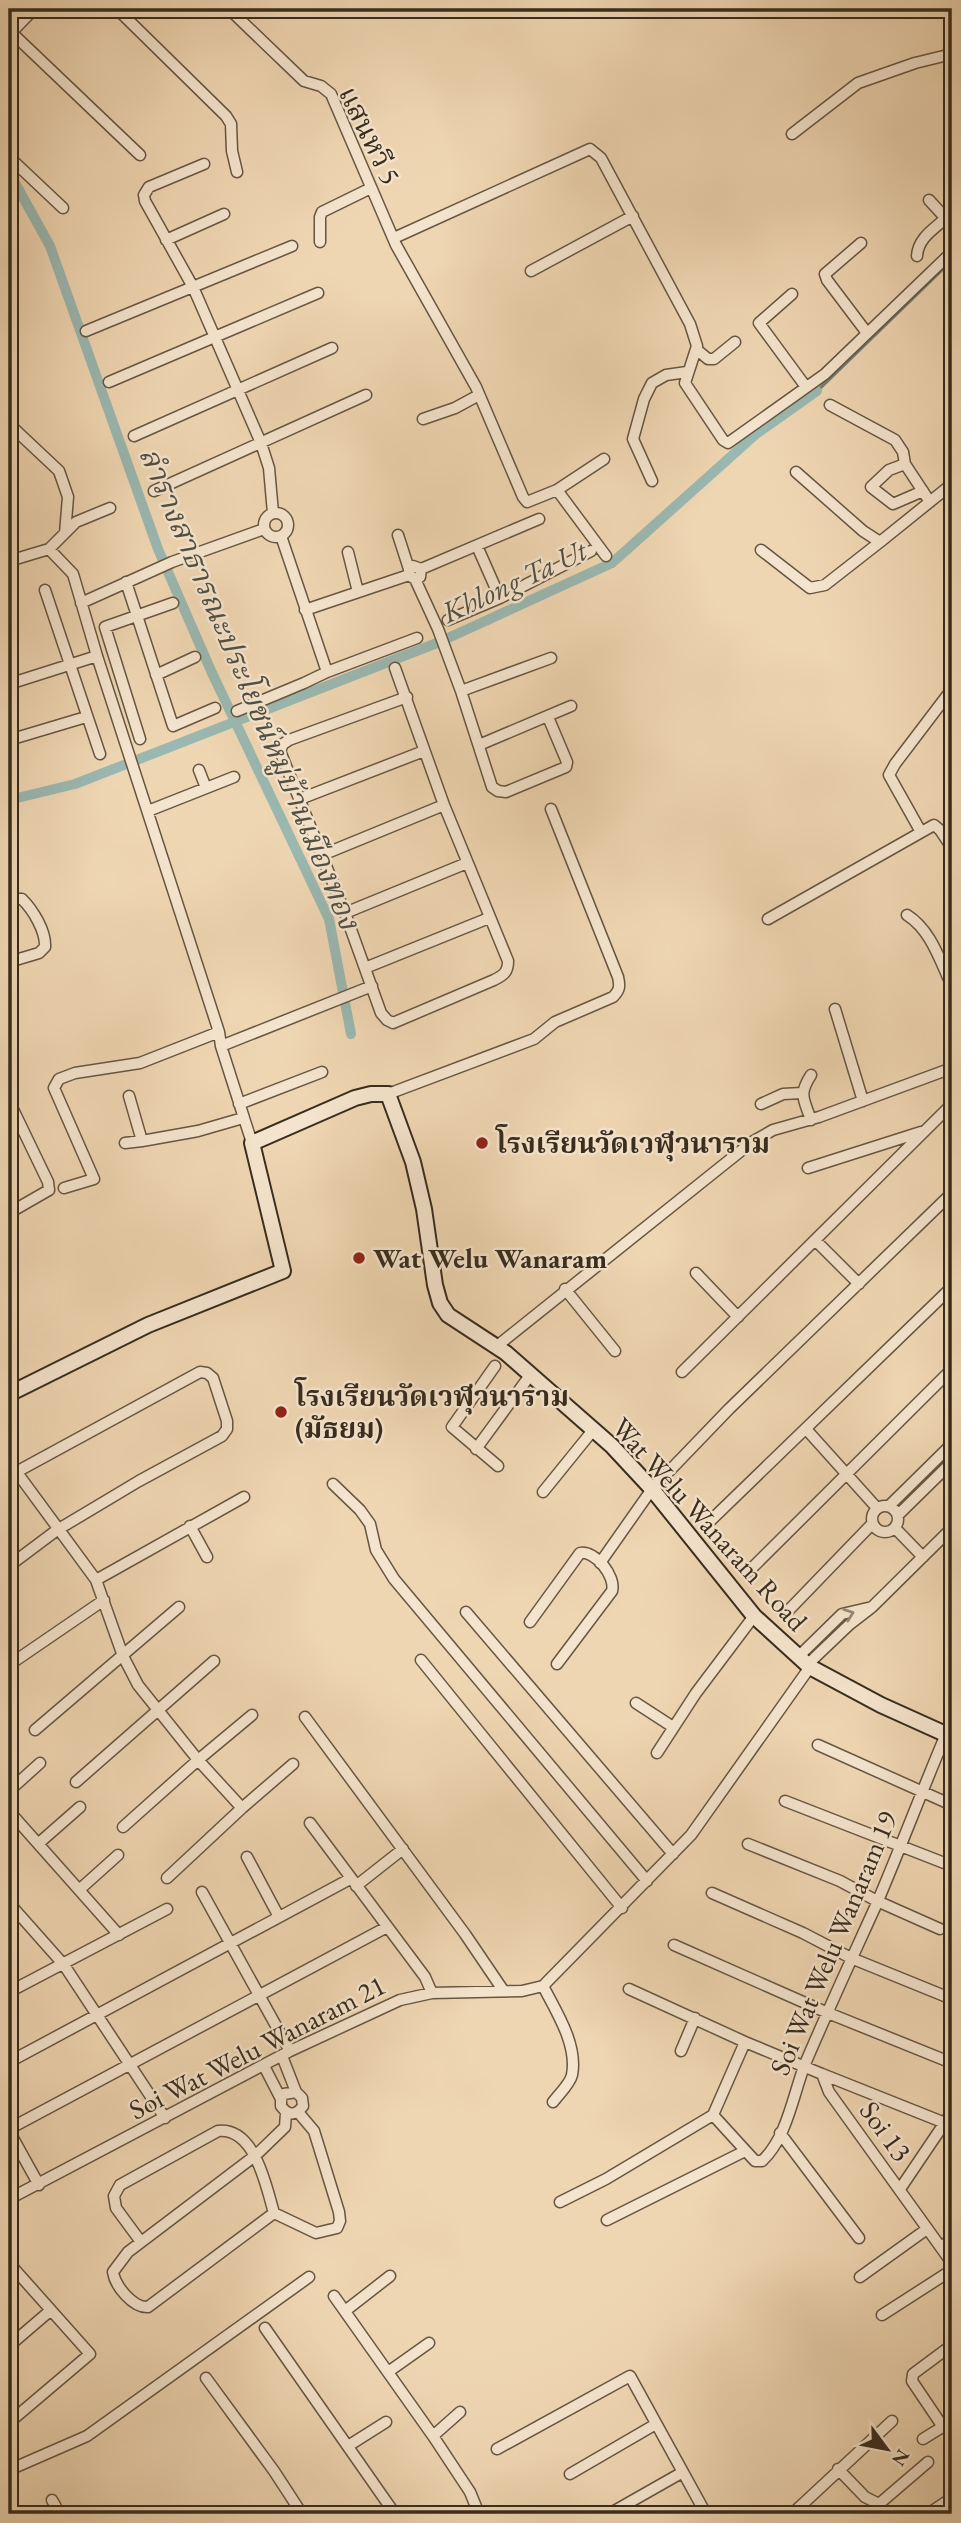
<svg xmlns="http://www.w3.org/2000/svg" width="961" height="2523" font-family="'EB Garamond','Noto Serif Thai',serif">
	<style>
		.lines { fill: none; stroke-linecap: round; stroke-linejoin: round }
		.stream { stroke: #728076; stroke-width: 3.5 }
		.canal { stroke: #9ab8b1; stroke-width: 10 }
		.street-casing { stroke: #655643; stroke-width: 13 }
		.secondary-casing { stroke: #372c1e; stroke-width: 18 }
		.street { stroke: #f5e4cd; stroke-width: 10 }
		.secondary { stroke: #f5e4cd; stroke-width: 14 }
		.oneway { stroke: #968876 }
		.poi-dot { fill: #8f2418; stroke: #f5e4cd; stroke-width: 2.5 }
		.labels { text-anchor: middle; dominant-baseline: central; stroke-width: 5; stroke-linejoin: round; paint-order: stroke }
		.street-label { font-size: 28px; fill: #372c1e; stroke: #f5e4cd }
		.poi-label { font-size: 28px; font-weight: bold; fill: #372c1e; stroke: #f5e4cd; text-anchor: start }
		.water-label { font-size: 30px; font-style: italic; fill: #504f43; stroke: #f5e4cd }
	</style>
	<rect width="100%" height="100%" fill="#efd6b2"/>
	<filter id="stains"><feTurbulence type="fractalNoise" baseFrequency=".00286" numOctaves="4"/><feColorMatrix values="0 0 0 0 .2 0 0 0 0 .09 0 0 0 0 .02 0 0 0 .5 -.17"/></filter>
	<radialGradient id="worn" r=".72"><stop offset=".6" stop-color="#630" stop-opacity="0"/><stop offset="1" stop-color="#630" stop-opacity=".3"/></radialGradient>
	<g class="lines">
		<!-- stream -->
		<path class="stream" d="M817,391l135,-131"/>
		<!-- canal -->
		<path class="canal" d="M9,172l41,74 108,303 54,124 117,246 22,115
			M9,800l66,-16 362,-141 175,-80 144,-129 61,-43"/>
		<defs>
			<path id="street" d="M117,9l109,107 5,8 1,27 5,21
				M229,9l75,72 17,5 10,8 65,151 80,142 47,110 4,5 30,-12 49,66
				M11,32l129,123
				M9,35l25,-26
				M792,134l66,-51 57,-20 37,-9
				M9,157l54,51
				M204,164l-55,23 -5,8 1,6 48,86 68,156 8,25 4,45
				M929,200l23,25
				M394,238l196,-89 11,9 89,166 7,22 -12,37 38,57 5,3 97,-69 127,-122
				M166,240l58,-26
				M320,242v-25l2,-5 49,-24
				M861,243l-36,31 2,6 40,53
				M917,256c1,-18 17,-27 29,-38
				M531,271l102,-55
				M792,294l-33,29 47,64
				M86,331l206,-85
				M696,349l12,10h6l21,-17
				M109,382l209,-89
				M830,405l65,35 8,12 2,12 25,38
				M423,419l32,-11 24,-13
				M9,424l50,47 9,26 -3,36 -16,16 24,25 24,82 122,376 2,14 31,97
				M134,436l198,-88
				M905,464l-16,6 -18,17 22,17 30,-13
				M796,472l67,59 17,11 72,-58
				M652,481l-19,-42 11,-40 8,-16 14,-8 21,-3
				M557,490l47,-31
				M154,491l212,-96
				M264 525a12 12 0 1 1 24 0a12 12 0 1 1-24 0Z
				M65,533l11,-11 34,-14
				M398,535l11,34
				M281,536l46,136 90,-34
				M477,546l23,52
				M761,550l49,38 15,-3 55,-43
				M348,552l10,40
				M9,561l40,-12
				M421,569l-1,8 -5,2 -5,-3 -1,-5 4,-5 8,3 118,-50
				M415,579l23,50 23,62 31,96 6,4 8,1 60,-25 1,-5 -19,-45
				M126,582l47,144 42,-18
				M45,590l55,164
				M81,603l91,-41 92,-33
				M305,610l104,-35
				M448,620l52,-22 91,-47
				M395,668l49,137 64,156c0,11 -4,14 -14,19l-101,43 -6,-3 -6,-7 -36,-100 -65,-162 3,-7 6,-4 118,-43
				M156,675l39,-18
				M9,684l88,-28
				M461,691l90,-33
				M237,711l67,-28 23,-11
				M140,739l-35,-112 68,-24
				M9,740l77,-23
				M479,745l92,-39
				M199,770l7,18
				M300,799l124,-48
				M148,811l86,-34
				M921,832l-32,-57 6,-11 57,-75
				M322,855l122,-50
				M9,899h13c11,11 24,32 23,48l-6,6 -30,9
				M345,913l122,-50
				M907,915c24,15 33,46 45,71
				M768,919l166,-94 6,5 12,18
				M365,968l124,-50
				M835,1009l28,92
				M221,1046l151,-60
				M811,1075c-13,20 -7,24 0,45
				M388,1094l146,-55 21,-17 58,-25c7,-7 7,-11 5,-20l-67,-168
				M129,1096l13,45 56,-10 45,-13
				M9,1101l39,81 1,8 -40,23
				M239,1104l83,-32
				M761,1104l22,-10 19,-1
				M125,1143l17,-2
				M808,1168l113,-36
				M64,1188l30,-9 -40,-91 5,-9 16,-6 65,-10 79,-31
				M815,1240l44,44
				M696,1273l42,44
				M565,1289l50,62
				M497,1346l255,-204 21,-12 46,-13 133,-49
				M495,1366l-43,61 46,39
				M682,1372l270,-268
				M806,1429l71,79
				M476,1449l55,-75
				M9,1454l1,9 86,117 27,76 15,29 60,75 44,48 51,-44
				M9,1476l191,-104 7,1 6,5 14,43v8l-5,7 -83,45 -82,49 -48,36
				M333,1484l27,26 10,14 6,26 18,29 253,302
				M543,1492l51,-63
				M872 1519a13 13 0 1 1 26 0a13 13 0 1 1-26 0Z
				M889,1506l63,-62
				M898,1515l54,-53
				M706,1525l246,-238
				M190,1526l17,31
				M895,1528l28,29
				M600,1563l52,-74 77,-80 223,-216
				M748,1572l204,-203
				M96,1580l148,-83
				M872,1607l80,-79
				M466,1612l207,242
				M786,1613l86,-89
				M530,1622l50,-69c15,-3 36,23 32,38l-55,73
				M798,1657l44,-43 30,-7 -22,17 -43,41
				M421,1660l201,248
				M9,1665l95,-65
				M636,1703l37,24
				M9,1707l1,-1
				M305,1717l160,217 38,56
				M35,1730l144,-123
				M818,1745l134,60
				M657,1753l39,-60 58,-77
				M76,1782l138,-121
				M9,1791l31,-28
				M785,1801l167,65
				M9,1811l110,124
				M310,1823l115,154 7,16
				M123,1827l75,-67 54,-45
				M39,1843l41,-36
				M748,1844l92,37 37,20 63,28
				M247,1857l32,60
				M167,1878l75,-70
				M356,1886l47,-37
				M79,1890l39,-35
				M202,1892l88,159
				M712,1893l91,40 48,25 101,41
				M9,1903l55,62 101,153
				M674,1945l154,68 124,50
				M543,1986c13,25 35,59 29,89 -2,9 -13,19 -19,27
				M629,1989l116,53 77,32 7,18 123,171
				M9,1992l158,-83
				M681,2051l14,-33
				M282,2056l14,36
				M9,2062l341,-183
				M264,2066l17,33v7c7,10 15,10 22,0l-1,-8 -6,-6 -12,2 -3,5
				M822,2074l123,49
				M713,2115l42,46h7c25,-23 31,-66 43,-97 23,-54 48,-108 72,-161 26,-61 49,-123 75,-183
				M9,2129l378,-202
				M9,2131l30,54
				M780,2133l79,105
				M900,2189l52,-77
				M9,2199l281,-148 110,-51 32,-7 90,-2 21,-5 148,-151 119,-168
				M560,2202l46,-23 107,-64 32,-73
				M274,2213l-126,94c-15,1 -33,-21 -35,-35l15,-20 128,-97 29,-28 1,-14
				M607,2220l138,-69
				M141,2242l-25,-34 -2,-12 6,-11 98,-54c37,-4 48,55 56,82l42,20 21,-5 3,-7 -1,-9 -25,-81 -16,-19
				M941,2247l11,-8
				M9,2263l81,91 -79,67 -1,49
				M860,2277l67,-48
				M334,2296l99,140 37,56 9,22
				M345,2311l45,-35
				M882,2315l70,-45
				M265,2328l130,186
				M9,2346l42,-36
				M388,2372l41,-29
				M206,2378l68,93 28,43
				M943,2427l-31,-46 1,-7 39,-29
				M433,2436l27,-24
				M923,2439l29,-18
				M348,2446l38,-24
				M497,2449l133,-73 76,138
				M838,2469l27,28 14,7 9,10
				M9,2470l78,-34 222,-159
				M570,2474l86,-50
				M52,2500l8,14
				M944,2504l7,10
				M867,2511l12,-7 49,-42
				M609,2514l74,-42
				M792,2514l100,-93
				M928,2514l24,-16"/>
			<path id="secondary" d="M9,1394l139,-69 135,-54 -31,-128 103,-45 16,-4h17l25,68 11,47 11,76 5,18 8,12 58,38 106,93 40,43 102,127 56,51 71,38 71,32"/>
		</defs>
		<!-- street casing -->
		<use href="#street" class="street-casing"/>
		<!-- secondary casing -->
		<use href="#secondary" class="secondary-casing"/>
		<!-- street -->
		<use href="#street" class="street"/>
		<!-- secondary -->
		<use href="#secondary" class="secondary"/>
	</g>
	<!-- one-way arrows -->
	<defs><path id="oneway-chevron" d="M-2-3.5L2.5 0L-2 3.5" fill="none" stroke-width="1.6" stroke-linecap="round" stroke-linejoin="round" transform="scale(1.75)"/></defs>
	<use class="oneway" href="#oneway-chevron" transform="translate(849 1614) rotate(-20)"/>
	<!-- markers -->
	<g class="poi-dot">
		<circle cx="482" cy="1143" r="7"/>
		<circle cx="359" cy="1258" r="7"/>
		<circle cx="281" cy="1412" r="7"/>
	</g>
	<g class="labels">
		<!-- street labels -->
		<g class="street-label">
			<text transform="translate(370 135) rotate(64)">แสนหวี 5</text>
			<text transform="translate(710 1524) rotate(48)">Wat Welu Wanaram Road</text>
			<text transform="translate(833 1943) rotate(-67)">Soi Wat Welu Wanaram 19</text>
			<text transform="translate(257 2047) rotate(-27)">Soi Wat Welu Wanaram 21</text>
			<text transform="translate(886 2131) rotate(54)">Soi 13</text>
		</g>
		<!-- poi labels -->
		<g class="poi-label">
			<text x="496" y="1143">โรงเรียนวัดเวฬุวนาราม</text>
			<text x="373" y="1258">Wat Welu Wanaram</text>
			<text x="295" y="1396">โรงเรียนวัดเวฬุวนาราม<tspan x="295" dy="32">(มัธยม)</tspan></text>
		</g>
		<!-- water labels -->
		<g class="water-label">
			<text transform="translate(514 581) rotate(-25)">Khlong Ta Ut</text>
			<text transform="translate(250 688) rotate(67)">ลำรางสาธารณะประโยชน์หมู่บ้านเมืองทอง</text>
		</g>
	</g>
	<!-- margin -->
	<rect width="961" height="2523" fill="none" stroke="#efd6b2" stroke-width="35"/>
	<rect x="10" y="10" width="940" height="2502" fill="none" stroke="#372c1e" stroke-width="3.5"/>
	<rect x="18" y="18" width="926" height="2488" fill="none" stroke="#372c1e" stroke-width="2"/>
	<!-- north arrow -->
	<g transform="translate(887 2449) rotate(122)" stroke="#f5e4cd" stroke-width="5" paint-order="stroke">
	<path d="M0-5L12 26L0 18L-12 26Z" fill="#372c1e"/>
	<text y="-10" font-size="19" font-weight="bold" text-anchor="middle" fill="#372c1e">N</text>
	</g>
	<rect width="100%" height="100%" filter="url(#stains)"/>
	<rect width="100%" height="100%" fill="url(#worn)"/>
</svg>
